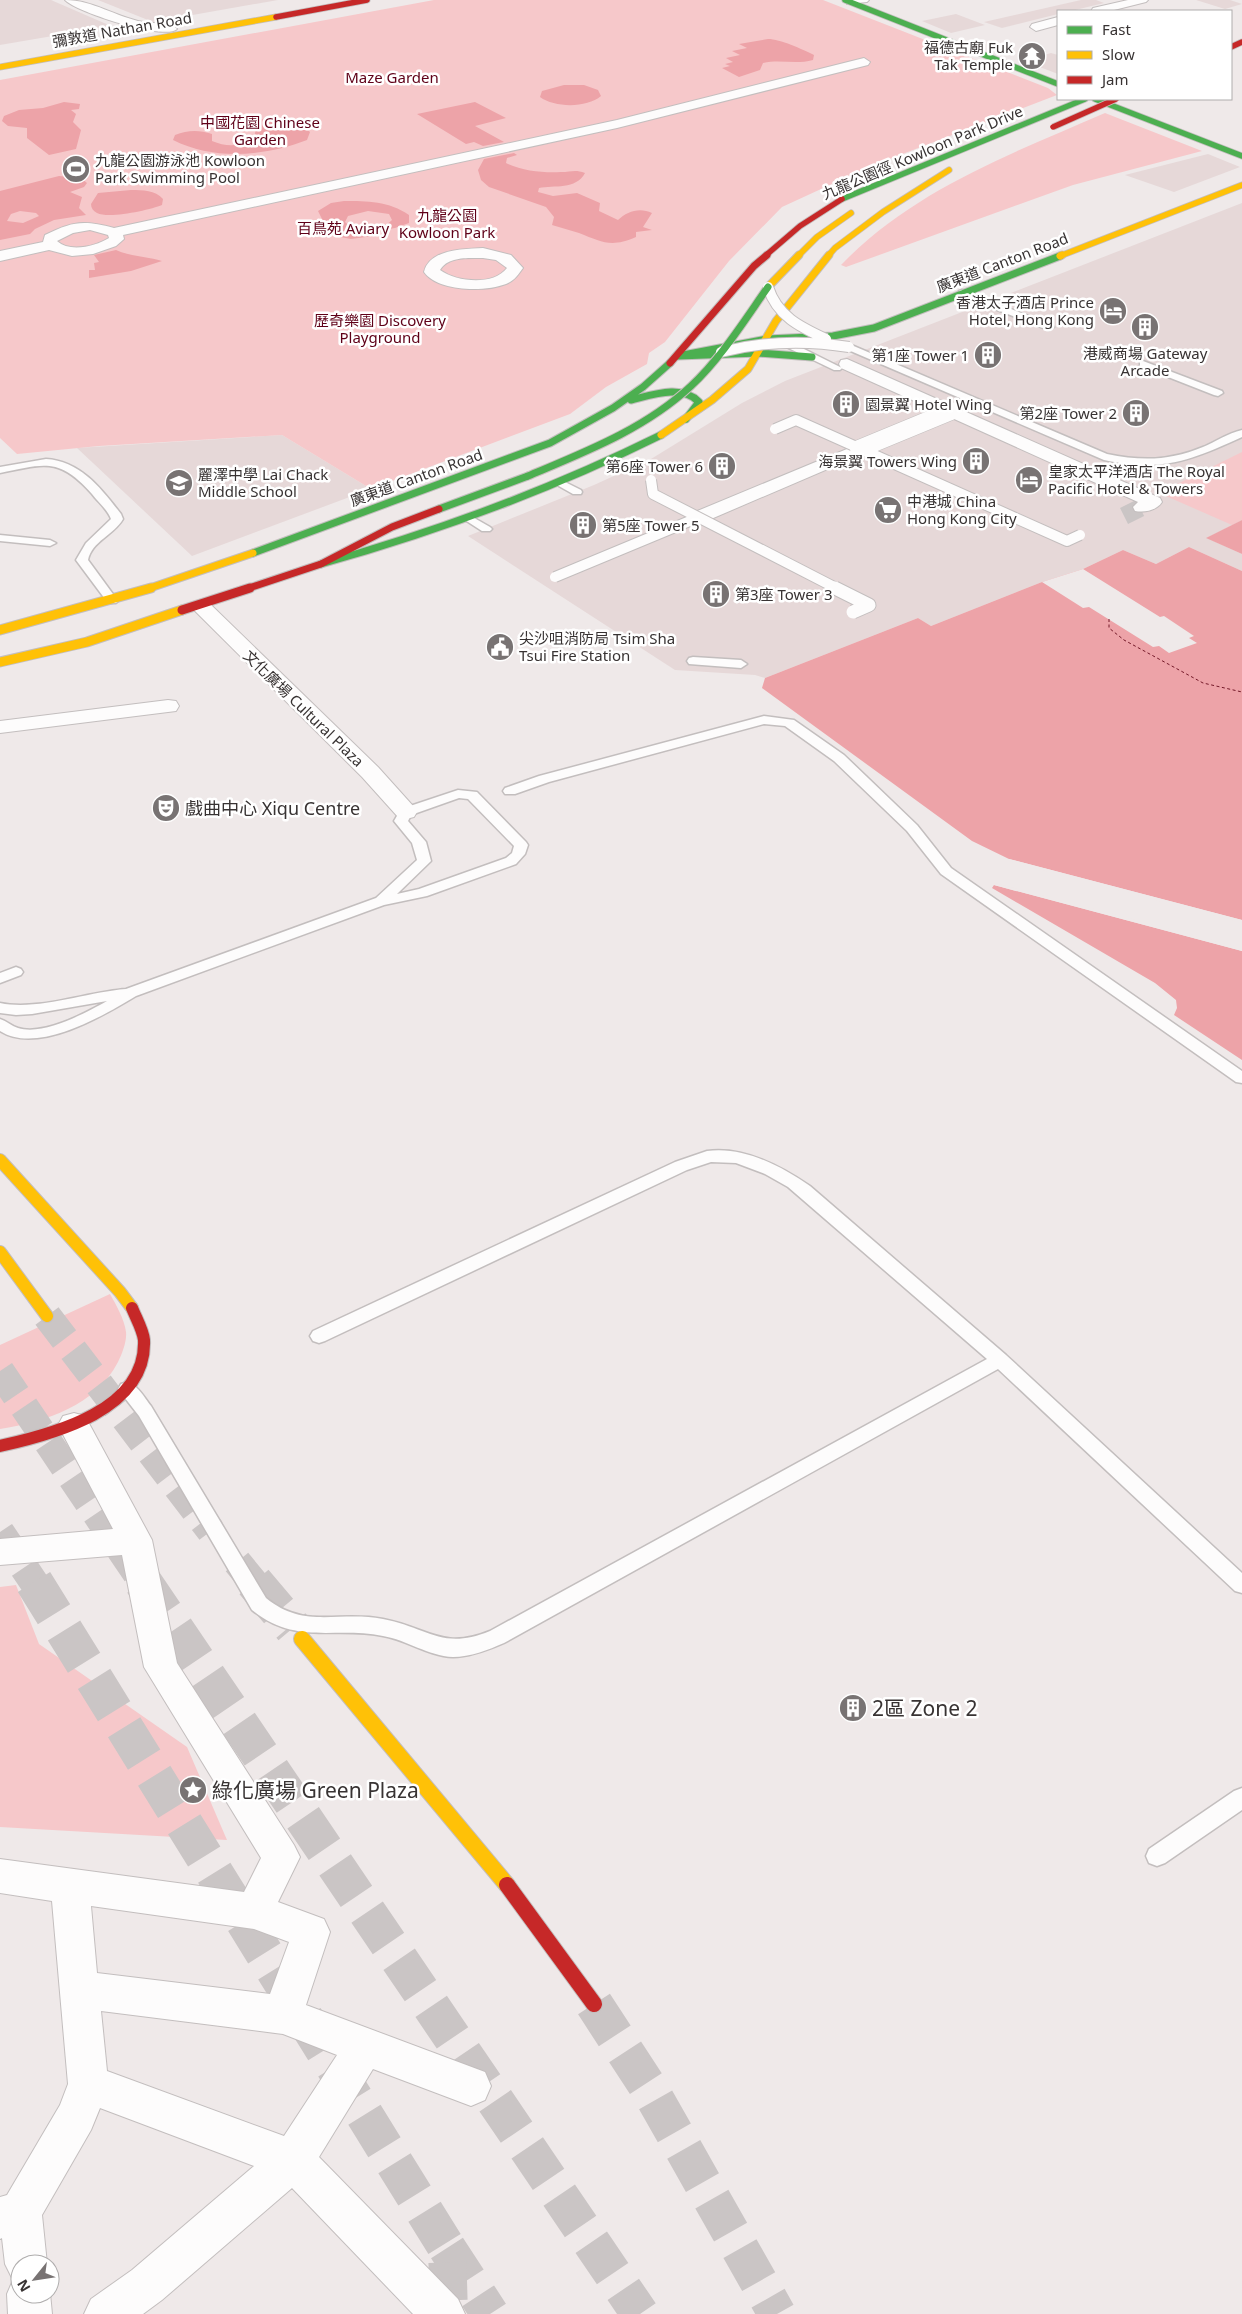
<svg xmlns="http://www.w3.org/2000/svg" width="1242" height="2314" font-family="'Noto Sans','Noto Sans TC',sans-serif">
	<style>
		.built { fill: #e6d8d8 }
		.green { fill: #f6c8ca }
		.water { fill: #eda3a8; fill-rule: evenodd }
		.pier { fill: #efe9e9 }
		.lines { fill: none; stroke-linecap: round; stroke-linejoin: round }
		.ferry { stroke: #741928; stroke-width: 1; stroke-dasharray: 3 2.5; stroke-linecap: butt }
		.street-tunnel { stroke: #cac5c5; stroke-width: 18; stroke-dasharray: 18 9; stroke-linecap: butt }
		.secondary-tunnel-far1 { stroke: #cac5c5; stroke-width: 29; stroke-dasharray: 29 14; stroke-linecap: butt }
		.secondary-tunnel { stroke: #cac5c5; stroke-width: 38; stroke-dasharray: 38 19; stroke-linecap: butt }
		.primary-tunnel-far1 { stroke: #cac5c5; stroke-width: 29; stroke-dasharray: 29 14; stroke-linecap: butt }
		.primary-tunnel { stroke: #cac5c5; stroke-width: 38; stroke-dasharray: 38 19; stroke-linecap: butt }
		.lane-casing { stroke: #c3bebe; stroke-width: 3 }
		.street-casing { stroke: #c3bebe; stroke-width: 2 }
		.fast-far1-casing { stroke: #c3bebe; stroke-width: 7 }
		.fast-casing { stroke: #c3bebe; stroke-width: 9 }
		.slow-far4-casing { stroke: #c3bebe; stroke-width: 7 }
		.slow-far3-casing { stroke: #c3bebe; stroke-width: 9 }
		.slow-far2-casing { stroke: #c3bebe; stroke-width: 11 }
		.slow-far1-casing { stroke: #c3bebe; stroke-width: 14 }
		.slow-casing { stroke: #c3bebe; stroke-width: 18 }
		.jam-far4-casing { stroke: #c3bebe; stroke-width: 7 }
		.jam-far3-casing { stroke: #c3bebe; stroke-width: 9 }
		.jam-far2-casing { stroke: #c3bebe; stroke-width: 11 }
		.jam-far1-casing { stroke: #c3bebe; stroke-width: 14 }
		.jam-casing { stroke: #c3bebe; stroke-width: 18 }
		.lane { fill: #fdfcfc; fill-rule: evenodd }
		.street { fill: #fdfcfc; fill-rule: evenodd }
		.fast-far1 { stroke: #4caf50; stroke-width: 5.5 }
		.fast { stroke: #4caf50; stroke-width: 7 }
		.slow-far4 { stroke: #ffc107; stroke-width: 5.5 }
		.slow-far3 { stroke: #ffc107; stroke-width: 7 }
		.slow-far2 { stroke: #ffc107; stroke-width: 9 }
		.slow-far1 { stroke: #ffc107; stroke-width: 12 }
		.slow { stroke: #ffc107; stroke-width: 16 }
		.jam-far4 { stroke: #c62828; stroke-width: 5.5 }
		.jam-far3 { stroke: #c62828; stroke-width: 7 }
		.jam-far2 { stroke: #c62828; stroke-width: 9 }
		.jam-far1 { stroke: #c62828; stroke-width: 12 }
		.jam { stroke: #c62828; stroke-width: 16 }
		.lane-bridge-far1-casing { stroke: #c3bebe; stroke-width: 12; stroke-linecap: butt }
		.lane-bridge-casing { stroke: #c3bebe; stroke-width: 15; stroke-linecap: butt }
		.street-bridge-casing { stroke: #c3bebe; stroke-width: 19; stroke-linecap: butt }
		.fast-bridge-casing { stroke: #c9bebe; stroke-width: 9; stroke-linecap: butt }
		.jam-bridge-casing { stroke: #c9bebe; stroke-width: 7; stroke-linecap: butt }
		.lane-bridge-far1 { stroke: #fdfcfc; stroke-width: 10 }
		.lane-bridge { stroke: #fdfcfc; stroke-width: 13 }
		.street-bridge { stroke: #fdfcfc; stroke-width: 18 }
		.fast-bridge { stroke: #4caf50; stroke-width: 7 }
		.jam-bridge { stroke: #c62828; stroke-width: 5.5 }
		.labels { text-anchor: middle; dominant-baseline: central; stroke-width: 5; stroke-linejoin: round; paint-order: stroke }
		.far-street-label { font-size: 15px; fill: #383333; stroke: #fff }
		.far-poi-label { font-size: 15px; fill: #383333; stroke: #fff; text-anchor: start }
		.far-park-label { font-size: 15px; fill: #5f0018; stroke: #fff }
		.poi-label { font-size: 18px; fill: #383333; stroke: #fff; text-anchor: start }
		.near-poi-label { font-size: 21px; fill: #383333; stroke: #fff; text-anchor: start }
	</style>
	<rect width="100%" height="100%" fill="#efe9e9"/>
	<!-- built -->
	<path class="built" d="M0,0h51l60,26 -111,19z
		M98,0h180l-125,22z
		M1081,0h15l8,3 -33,8h-13v3l-56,14 -18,-6z
		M1196,0h34l12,4 -17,5z
		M956,14l29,11 -34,8 -29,-12z
		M1051,53l7,2v19l-34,-13z
		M1208,154l32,13 -66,25 -49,-17z
		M1242,203v317l-35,18 35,16v17l-53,-24 -33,17 -33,-14 -40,19 -41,13 -111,44 -13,-8 -153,60 -10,-3 -80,-5 -207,-134 126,-51 57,-26 91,-56 43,-22z
		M282,435l89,54 -179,67 -115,-108z"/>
	<!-- green -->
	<path class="green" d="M434,0h389l225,88 9,7 -186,71 -89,41 -53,54 -64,81 -16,11 -2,11 -41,23 -36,27 -199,75 -89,-54 -183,11 -82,8 -17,-16v-358z
		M1105,113l97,38 -129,34 -227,82 -5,-2c72,-75 170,-111 264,-152z
		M1242,452v68l-10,5 -73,-32z
		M110,1294c6,11 14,24 16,38 1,9 -4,22 -8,30 -23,44 -71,59 -118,67v-84z
		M16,1585l23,59 148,103 40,93 -227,-13v-240z"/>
	<!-- water -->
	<path class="water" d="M768,39c12,0 34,10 46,16l-1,5c-18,5 -32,-1 -50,3l-3,7 -21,7 -17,-9 8,-2 -5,-2 8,-2 -7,-4 14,-3 -8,-4 15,-3 -8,-4z
		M564,85h20l14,5 3,6c-14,12 -46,12 -61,1l2,-6z
		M64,102l16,2 -1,5 -8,1 5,4 -3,8 8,8 -5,19 -27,6 -22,-17v-10l-19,-2 -6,-5 2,-5 15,-6 24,-2z
		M475,102l31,16 -31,8 29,16 -21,4 -9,-4 -8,2 -49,-30z
		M268,117l34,8 8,7 -3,8c-42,16 -92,21 -134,0l2,-5c13,-5 24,-5 37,-1v7c14,6 26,5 41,0l5,-20z
		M514,153l3,2 -10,3 -1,5c16,8 38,10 55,9 10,0 14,-3 24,1 -9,17 -31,12 -46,15l-1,4 15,4 24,-3 23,10 -1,8 19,9c9,-9 22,-13 34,-7l-9,14 9,3 -16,2v5c-25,11 -34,5 -57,-4 -9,-3 -18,-5 -27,-8l2,-8 -8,-10 -57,-20 -8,-7 -3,-10 6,-11z
		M59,176l22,2 6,5 -3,4 -14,5 12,5 -3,11 7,7 -32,5 -19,9 -5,5 -30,6v-49zM20,211l16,2 3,3 -16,7 -16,-2 4,-7z
		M131,190c12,0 24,0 32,9l-1,6c-12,5 -53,14 -65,8 -4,-2 -6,-5 -6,-9l7,-11z
		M344,201c23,0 45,0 65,14v8l-14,5 -12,2 -10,6 -22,3 -21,-4 -12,-24 13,-8zM368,211l21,3 3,6c-10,11 -36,12 -47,2l3,-6z
		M116,250c16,7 30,6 46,11l-31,10 -42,7v-8h6l-1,-7 5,-1 -5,-7z
		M1242,520v34l-36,-16z
		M1189,547l53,24v349l-233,-61 -37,-18 -210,-153 3,-10 153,-60 13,8 111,-44 41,-13 40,-19 33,14z
		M994,885l248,66v109l-68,-45 3,-7 -1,-8 -21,-17 -163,-95z"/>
	<!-- pier -->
	<path class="pier" d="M1083,569l77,48 4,-1 30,20 -5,2 8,5 -28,10 -10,-7 -6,1 -64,-40 -6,1 -41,-26z
		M1009,859l233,61v3l-234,-62z
		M995,883l247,65v3l-248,-66z"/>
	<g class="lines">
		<!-- ferry -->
		<path class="ferry" d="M1109,619v9l15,12 79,43 39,9"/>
		<!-- street-tunnel -->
		<path class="street-tunnel" d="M1124,516l18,-9"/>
		<!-- secondary-tunnel-far1 -->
		<path class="secondary-tunnel-far1" d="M0,1371l144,213"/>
		<!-- secondary-tunnel -->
		<path class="secondary-tunnel" d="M143,1582l497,732
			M447,2248l43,66"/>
		<!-- primary-tunnel-far1 -->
		<path class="primary-tunnel-far1" d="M47,1316l164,215
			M0,1532l35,52
			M237,1562l18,22"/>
		<!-- primary-tunnel -->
		<path class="primary-tunnel" d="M34,1582l413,666 2,66
			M254,1582l39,46
			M594,2004l56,86 127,224"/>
		<defs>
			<path id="lane" d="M962,290l90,35 2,2 -5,3 -3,-1 -87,-34v-4z
				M772,337l16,4 54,27 -2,2h-6l-52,-25 -13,-3 -2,-2z
				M849,344l258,110c34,7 63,7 96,-7 12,-5 25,-14 39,-17v7c-53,24 -79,35 -138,23l-258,-111v-4z
				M1143,361l79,30 1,2 -5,3 -4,-1 -74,-29v-4z
				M46,459c34,2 55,29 75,55l2,5c-9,16 -31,22 -35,41l30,41 -2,2h-8l-32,-43 10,-17 25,-24c-3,-9 -13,-17 -19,-25 -33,-37 -47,-30 -92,-21v-6z
				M561,480l20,10 1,2 -1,2h-8l-16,-9v-4z
				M469,515l21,12 2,2 -2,2h-8l-17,-11 -2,-2z
				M0,535l50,5 6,3 -6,3 -50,-5z
				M693,657l48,3 6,4 -6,4 -52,-4 -2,-3 2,-3z
				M764,716l30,4 50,35 73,70 34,43 291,203v12l-6,-1 -295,-208 -34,-43 -73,-70 -49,-35 -21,-2 -215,58 -34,12h-10l-2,-3 2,-3 34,-12z
				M458,790l19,2 49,50 2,3 -3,9 -9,10 -89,32 -43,9 -248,91c-33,20 -99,59 -136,35v-12c7,2 11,7 18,9 26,8 67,-15 89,-27l-75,13 -16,1 -16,-2v-10c38,8 86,-11 126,-14l250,-91 41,-38 -5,-17 -18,-22 7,-12zM459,798l9,1 46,47 -2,7 -6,5 -87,31 -22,5 34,-33 -5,-19 -18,-21 3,-6z
				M16,967l5,2 2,3 -2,3 -21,8v-10z
				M707,1151c37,-5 74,15 103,35l196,169 236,218v20l-7,-2 -237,-222 -494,274c-16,7 -34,14 -51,14 -25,-1 -46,-17 -70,-21 -49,-10 -87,10 -131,-26l-113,-194 -21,-27 3,-5c14,-5 22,12 30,22l115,192c39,32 73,12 117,21 44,8 59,32 107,12l497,-272 -199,-172 -23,-13 -29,-11 -25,-1 -24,8 -362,171 -6,2 -6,-2 -3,-5 3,-5 362,-169z
				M1242,1788v22l-77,53 -8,3 -8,-3 -3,-7 3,-7 85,-58z"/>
			<path id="street" d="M65,0c28,0 51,17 78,22 10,2 28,0 34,7 -12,12 -101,-17 -112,-29z
				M847,0h22l-2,2 -20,2z
				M1128,0h20l-2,2 -36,9h-19l2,-3z
				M1058,17v8l-22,6 -6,-4 2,-3z
				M864,58l6,4 -2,3 -251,63 -494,107 1,4 -8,7 -23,8 -21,2 -23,-6 -49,11v-10l43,-9 2,-7c28,-14 39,-15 69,-7l503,-108zM90,230l18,5 1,3c-13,8 -39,15 -52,3l16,-8z
				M483,248l28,7 12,13c-5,7 -9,13 -17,16 -21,8 -68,8 -82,-12 5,-23 40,-23 59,-24zM483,258l13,2 11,8c-14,18 -50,14 -67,2 8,-14 29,-12 43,-12z
				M847,359l313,139 2,4c-5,8 -17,11 -27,9l-2,-4 5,-5 -297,-134 -2,-4 2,-4z
				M859,444l6,1 3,4 -3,4 -161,69 -7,2 -7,-2 -2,-4 2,-4z
				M201,600l7,2 170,165 36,40 3,5 -3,5 -8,2 -8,-2 -36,-40 -168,-167 -3,-4 3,-4z
				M168,700l8,1 3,5 -3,5 -176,22v-12z
				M74,1413l11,3 67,124 25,123 117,182 6,12 -22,45 46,17 6,13 -24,73 179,67 6,14 -6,14 -14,6 -98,-37 -54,88 139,142 7,15h-52l-121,-126 -130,112 -19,14h-59l7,-15 41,-29 122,-104 -154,-58 -9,22 -49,85 5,49h-27v30l30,-1 2,21h-44l-1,-20 6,-14 -8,-16 -3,-26 -2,1v-42l7,-2 53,-90 8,-21 -16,-183 -52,-8v-34l244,33 17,-34 -117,-191 -22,-112 -122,10v-26l113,-10 -55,-104 5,-9zM91,1906l163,23 35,13 -19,52 -173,-21zM101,2011l182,23 54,21 -53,81 -177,-65z"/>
			<path id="fast-far1" d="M845,0l213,84
				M1095,99l147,57
				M842,199l243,-100"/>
			<path id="fast" d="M678,356l89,-17 66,-3 41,-8 186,-72
				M678,356l81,-3 53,4
				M631,400c21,-5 51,-16 68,2l-13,17
				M439,509l89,-33
				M253,553l297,-110 63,-35 30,-21 27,-24
				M321,564c118,-33 231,-75 340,-129"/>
			<path id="slow-far4" d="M0,67l276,-50
				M798,256l19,-19 34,-24
				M828,256l7,-8 48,-36 66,-42
				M1060,256l182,-71"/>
			<path id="slow-far3" d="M1060,256l2,-1
				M768,287l31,-32
				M661,435l51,-35 36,-31 28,-48 53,-66
				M147,589l106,-36"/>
			<path id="slow-far2" d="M0,630l151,-42
				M0,662l87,-20 95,-32"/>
			<path id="slow-far1" d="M0,1160l120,132 12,16
				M0,1252l47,64"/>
			<path id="slow" d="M302,1639l205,246"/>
			<path id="jam-far4" d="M276,17l91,-17
				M1231,47l11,-5
				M765,256l35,-30 42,-27"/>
			<path id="jam-far3" d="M670,363l84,-97 13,-11
				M246,589l75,-25 71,-37 47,-18"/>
			<path id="jam-far2" d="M182,610l68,-22"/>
			<path id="jam-far1" d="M0,1446c54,-12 147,-36 144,-106 -1,-10 -8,-22 -12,-32"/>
			<path id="jam" d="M507,1885l87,119"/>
		</defs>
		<!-- lane casing -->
		<use href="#lane" class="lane-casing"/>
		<!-- street casing -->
		<use href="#street" class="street-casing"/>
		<!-- fast-far1 casing -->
		<use href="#fast-far1" class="fast-far1-casing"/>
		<!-- fast casing -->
		<use href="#fast" class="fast-casing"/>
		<!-- slow-far4 casing -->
		<use href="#slow-far4" class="slow-far4-casing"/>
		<!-- slow-far3 casing -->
		<use href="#slow-far3" class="slow-far3-casing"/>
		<!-- slow-far2 casing -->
		<use href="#slow-far2" class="slow-far2-casing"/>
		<!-- slow-far1 casing -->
		<use href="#slow-far1" class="slow-far1-casing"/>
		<!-- slow casing -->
		<use href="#slow" class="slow-casing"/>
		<!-- jam-far4 casing -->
		<use href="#jam-far4" class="jam-far4-casing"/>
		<!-- jam-far3 casing -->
		<use href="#jam-far3" class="jam-far3-casing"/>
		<!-- jam-far2 casing -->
		<use href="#jam-far2" class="jam-far2-casing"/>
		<!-- jam-far1 casing -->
		<use href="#jam-far1" class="jam-far1-casing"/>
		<!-- jam casing -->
		<use href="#jam" class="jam-casing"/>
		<!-- lane -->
		<use href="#lane" class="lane"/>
		<!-- street -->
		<use href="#street" class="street"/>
		<!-- fast-far1 -->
		<use href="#fast-far1" class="fast-far1"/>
		<!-- fast -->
		<use href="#fast" class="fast"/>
		<!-- slow-far4 -->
		<use href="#slow-far4" class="slow-far4"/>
		<!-- slow-far3 -->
		<use href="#slow-far3" class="slow-far3"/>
		<!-- slow-far2 -->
		<use href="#slow-far2" class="slow-far2"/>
		<!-- slow-far1 -->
		<use href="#slow-far1" class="slow-far1"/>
		<!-- slow -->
		<use href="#slow" class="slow"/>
		<!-- jam-far4 -->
		<use href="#jam-far4" class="jam-far4"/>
		<!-- jam-far3 -->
		<use href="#jam-far3" class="jam-far3"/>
		<!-- jam-far2 -->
		<use href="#jam-far2" class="jam-far2"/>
		<!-- jam-far1 -->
		<use href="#jam-far1" class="jam-far1"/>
		<!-- jam -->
		<use href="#jam" class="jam"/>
		<defs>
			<path id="lane-bridge-far1" d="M768,287c9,29 32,40 58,52
				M721,352c43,-11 84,-12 128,-5
				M775,429l21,-9 271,121 13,-6
				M651,480l2,14 185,95
				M555,577l142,-59"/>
			<path id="lane-bridge" d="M835,588l34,17 -16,7"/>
			<path id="street-bridge" d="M859,449l92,-38"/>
			<path id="fast-bridge" d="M528,476c57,-24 117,-47 163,-90 30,-28 53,-65 77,-99"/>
			<path id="jam-bridge" d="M1053,127l63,-28"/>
		</defs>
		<!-- lane-bridge-far1 casing -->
		<use href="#lane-bridge-far1" class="lane-bridge-far1-casing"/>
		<!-- lane-bridge casing -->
		<use href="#lane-bridge" class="lane-bridge-casing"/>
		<!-- street-bridge casing -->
		<use href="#street-bridge" class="street-bridge-casing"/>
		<!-- fast-bridge casing -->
		<use href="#fast-bridge" class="fast-bridge-casing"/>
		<!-- jam-bridge casing -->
		<use href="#jam-bridge" class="jam-bridge-casing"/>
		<!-- lane-bridge-far1 -->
		<use href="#lane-bridge-far1" class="lane-bridge-far1"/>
		<!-- lane-bridge -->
		<use href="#lane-bridge" class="lane-bridge"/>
		<!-- street-bridge -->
		<use href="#street-bridge" class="street-bridge"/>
		<!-- fast-bridge -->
		<use href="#fast-bridge" class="fast-bridge"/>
		<!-- jam-bridge -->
		<use href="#jam-bridge" class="jam-bridge"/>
	</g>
	<!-- icons -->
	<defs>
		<symbol id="temple-disc" viewBox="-11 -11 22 22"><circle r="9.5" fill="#787373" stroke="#fff"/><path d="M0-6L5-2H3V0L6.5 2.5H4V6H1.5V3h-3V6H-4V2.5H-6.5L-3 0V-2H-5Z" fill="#fff"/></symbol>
		<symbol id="stadium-disc" viewBox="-11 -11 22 22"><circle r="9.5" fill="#787373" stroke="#fff"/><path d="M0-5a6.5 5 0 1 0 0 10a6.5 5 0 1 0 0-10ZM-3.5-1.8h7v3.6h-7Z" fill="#fff"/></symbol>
		<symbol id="hotel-disc" viewBox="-11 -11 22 22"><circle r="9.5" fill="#787373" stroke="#fff"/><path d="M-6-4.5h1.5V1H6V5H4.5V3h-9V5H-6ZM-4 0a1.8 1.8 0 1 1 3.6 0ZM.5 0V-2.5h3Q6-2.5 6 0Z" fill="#fff"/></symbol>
		<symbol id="building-disc" viewBox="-11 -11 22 22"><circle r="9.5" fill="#787373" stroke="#fff"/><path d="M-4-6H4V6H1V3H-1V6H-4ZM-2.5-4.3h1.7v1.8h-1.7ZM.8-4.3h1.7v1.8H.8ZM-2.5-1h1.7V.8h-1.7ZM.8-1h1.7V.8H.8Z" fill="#fff"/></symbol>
		<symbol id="school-disc" viewBox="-11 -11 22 22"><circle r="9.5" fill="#787373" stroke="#fff"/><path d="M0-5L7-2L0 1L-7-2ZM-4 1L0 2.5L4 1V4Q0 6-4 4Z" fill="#fff"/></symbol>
		<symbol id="supermarket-disc" viewBox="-11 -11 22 22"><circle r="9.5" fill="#787373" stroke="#fff"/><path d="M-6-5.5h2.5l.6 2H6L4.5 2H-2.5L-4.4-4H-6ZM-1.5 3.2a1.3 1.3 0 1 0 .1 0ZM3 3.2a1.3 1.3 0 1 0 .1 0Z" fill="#fff"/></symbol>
		<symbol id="civic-disc" viewBox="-11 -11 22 22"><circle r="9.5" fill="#787373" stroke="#fff"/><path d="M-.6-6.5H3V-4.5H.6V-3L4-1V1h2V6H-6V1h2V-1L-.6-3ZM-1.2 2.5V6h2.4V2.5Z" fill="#fff"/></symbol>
		<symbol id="theatre-disc" viewBox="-11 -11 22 22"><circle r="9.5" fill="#787373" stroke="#fff"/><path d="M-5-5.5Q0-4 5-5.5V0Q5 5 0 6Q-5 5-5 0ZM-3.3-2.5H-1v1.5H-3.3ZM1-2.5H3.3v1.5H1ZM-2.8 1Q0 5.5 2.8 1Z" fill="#fff"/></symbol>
		<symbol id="sight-disc" viewBox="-11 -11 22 22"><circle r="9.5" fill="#787373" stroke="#fff"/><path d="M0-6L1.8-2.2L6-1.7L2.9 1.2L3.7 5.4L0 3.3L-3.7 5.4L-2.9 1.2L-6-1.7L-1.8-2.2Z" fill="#fff"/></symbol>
	</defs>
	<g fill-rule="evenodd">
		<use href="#temple-disc" x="1016" y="40" width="32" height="32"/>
		<use href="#stadium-disc" x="60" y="153" width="32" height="32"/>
		<use href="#hotel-disc" x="1097" y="295" width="32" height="32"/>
		<use href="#building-disc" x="1129" y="311" width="32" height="32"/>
		<use href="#building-disc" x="972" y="339" width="32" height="32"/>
		<use href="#building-disc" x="830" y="388" width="32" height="32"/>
		<use href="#building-disc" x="1120" y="397" width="32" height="32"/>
		<use href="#building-disc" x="960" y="445" width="32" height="32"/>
		<use href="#building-disc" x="706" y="450" width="32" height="32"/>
		<use href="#hotel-disc" x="1013" y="464" width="32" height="32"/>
		<use href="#school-disc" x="163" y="467" width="32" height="32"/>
		<use href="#supermarket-disc" x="872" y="494" width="32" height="32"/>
		<use href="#building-disc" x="567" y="509" width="32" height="32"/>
		<use href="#building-disc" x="700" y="578" width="32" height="32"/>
		<use href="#civic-disc" x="484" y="631" width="32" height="32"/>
		<use href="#theatre-disc" x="150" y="792" width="32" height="32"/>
		<use href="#building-disc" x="837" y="1692" width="32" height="32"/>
		<use href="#sight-disc" x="177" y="1774" width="32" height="32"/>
	</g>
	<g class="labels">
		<!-- far-street labels -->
		<g class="far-street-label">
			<text transform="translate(122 29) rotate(-10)">彌敦道 Nathan Road</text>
			<text transform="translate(922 152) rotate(-23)">九龍公園徑 Kowloon Park Drive</text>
			<text transform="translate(1002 262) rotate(-21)">廣東道 Canton Road</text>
			<text transform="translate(416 477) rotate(-20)">廣東道 Canton Road</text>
			<text transform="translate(304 708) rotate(44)">文化廣場 Cultural Plaza</text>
		</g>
		<!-- far-poi labels -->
		<g class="far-poi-label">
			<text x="1013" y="47" text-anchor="end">福德古廟 Fuk<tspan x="1013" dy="17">Tak Temple</tspan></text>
			<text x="95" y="160">九龍公園游泳池 Kowloon<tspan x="95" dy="17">Park Swimming Pool</tspan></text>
			<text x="1094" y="302" text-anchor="end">香港太子酒店 Prince<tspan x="1094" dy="17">Hotel, Hong Kong</tspan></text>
			<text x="1145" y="353" text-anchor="middle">港威商場 Gateway<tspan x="1145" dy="17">Arcade</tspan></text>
			<text x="969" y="355" text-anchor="end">第1座 Tower 1</text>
			<text x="865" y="404">園景翼 Hotel Wing</text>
			<text x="1117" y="413" text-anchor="end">第2座 Tower 2</text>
			<text x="957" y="461" text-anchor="end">海景翼 Towers Wing</text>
			<text x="703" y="466" text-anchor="end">第6座 Tower 6</text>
			<text x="1048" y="471">皇家太平洋酒店 The Royal<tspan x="1048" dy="17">Pacific Hotel &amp; Towers</tspan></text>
			<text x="198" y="474">麗澤中學 Lai Chack<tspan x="198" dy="17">Middle School</tspan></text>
			<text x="907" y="501">中港城 China<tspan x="907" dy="17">Hong Kong City</tspan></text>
			<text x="602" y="525">第5座 Tower 5</text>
			<text x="735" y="594">第3座 Tower 3</text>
			<text x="519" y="638">尖沙咀消防局 Tsim Sha<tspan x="519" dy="17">Tsui Fire Station</tspan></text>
		</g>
		<!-- far-park labels -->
		<g class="far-park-label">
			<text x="392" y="77">Maze Garden</text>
			<text x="260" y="122">中國花園 Chinese<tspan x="260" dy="17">Garden</tspan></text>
			<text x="447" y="215">九龍公園<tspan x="447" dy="17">Kowloon Park</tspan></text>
			<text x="343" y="228">百鳥苑 Aviary</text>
			<text x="380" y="320">歷奇樂園 Discovery<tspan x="380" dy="17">Playground</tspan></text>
		</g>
		<!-- poi labels -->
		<g class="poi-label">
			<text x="185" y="808">戲曲中心 Xiqu Centre</text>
		</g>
		<!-- near-poi labels -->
		<g class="near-poi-label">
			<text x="872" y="1708">2區 Zone 2</text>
			<text x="212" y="1790">綠化廣場 Green Plaza</text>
		</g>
	</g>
	<!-- legend -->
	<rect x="1057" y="10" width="175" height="90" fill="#ffffff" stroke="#afadad"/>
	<rect x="1067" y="26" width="25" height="8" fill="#4caf50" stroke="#afadad"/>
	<text x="1102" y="35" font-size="15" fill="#383333">Fast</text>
	<rect x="1067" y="51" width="25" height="8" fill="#ffc107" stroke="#afadad"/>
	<text x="1102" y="60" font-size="15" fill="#383333">Slow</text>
	<rect x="1067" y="76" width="25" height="8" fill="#c62828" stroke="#afadad"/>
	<text x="1102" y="85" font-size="15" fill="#383333">Jam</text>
	<!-- north arrow -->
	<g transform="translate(35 2279) rotate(240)"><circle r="24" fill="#ffffff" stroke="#afadad"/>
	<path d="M0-4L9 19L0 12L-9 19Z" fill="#787373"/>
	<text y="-8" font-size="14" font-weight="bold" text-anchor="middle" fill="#383333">N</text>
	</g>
</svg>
